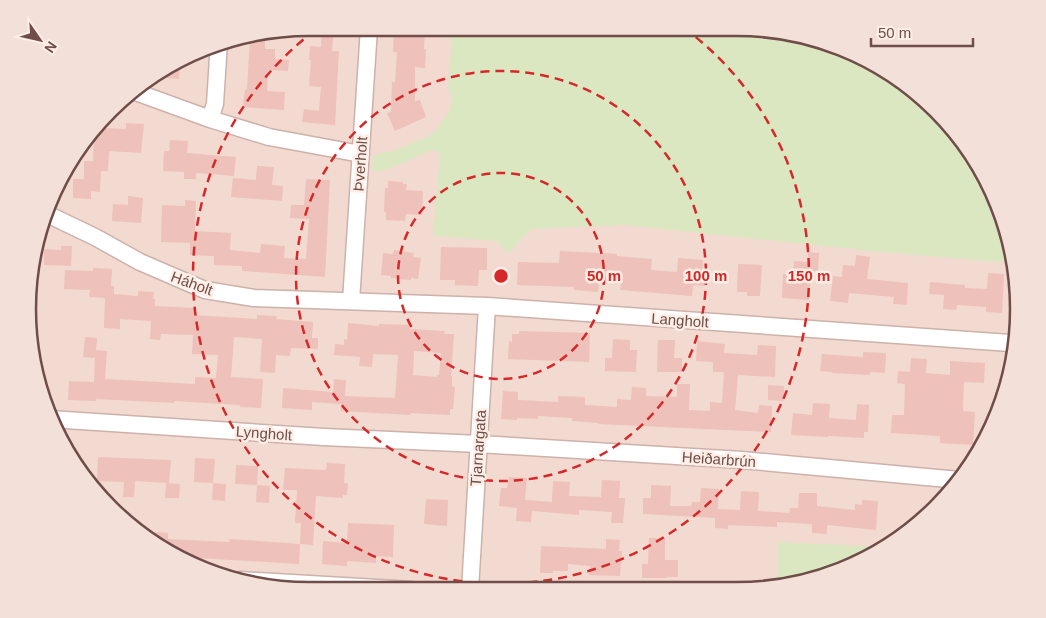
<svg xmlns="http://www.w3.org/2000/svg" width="1046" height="618" font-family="Arial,sans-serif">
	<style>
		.residential { fill: #f2dad0 }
		.green { fill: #dae7c1 }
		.building { fill: #eec1ba; fill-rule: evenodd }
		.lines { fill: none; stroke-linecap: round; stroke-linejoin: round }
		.minor-casing { stroke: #cdb1ab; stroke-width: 19 }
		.minor { stroke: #fff; stroke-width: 16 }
		.ring { fill: none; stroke: #d62828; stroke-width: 2.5; stroke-dasharray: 9 6 }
		.labels { text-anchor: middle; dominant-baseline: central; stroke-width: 5; stroke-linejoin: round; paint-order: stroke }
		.street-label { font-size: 15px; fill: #704d49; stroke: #feeee6 }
		.rim { fill: none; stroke: #704d49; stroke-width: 2.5 }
		.centre { fill: #d62828; stroke: #feeee6; stroke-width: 2.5 }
		.ring-label { font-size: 15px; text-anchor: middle; font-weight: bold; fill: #d62828; stroke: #feeee6; stroke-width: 5; stroke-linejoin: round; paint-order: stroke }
	</style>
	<rect width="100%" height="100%" fill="#fbeae1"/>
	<!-- residential -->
	<path class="residential" d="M309,28h447l72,15 65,32 78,77 42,102v110l-42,101 -35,43 -58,45 -51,23 -71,14h-466l-72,-15 -65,-32 -56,-49 -48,-78 -21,-89 9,-91 38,-84 63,-67 81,-43z"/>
	<!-- green -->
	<path class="green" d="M445,28h311l72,15 65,32 78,77 42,102v9l-142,-12 -246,-26 -94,4 -23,25 -11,-13 -64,-5 7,-83 -8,-3 -48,21h-12l1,-15 11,-4h7l38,-16 7,-6 14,-20 2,-14 -4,-7 4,-50 -8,-1z
		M778,542l107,5 -7,6 -51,23 -49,10z"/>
	<!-- building -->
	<path class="building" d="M322,28h12l-2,23h7l-4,74 -33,-3 2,-13 15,2 2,-24 -12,-1 2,-26h-2l1,-14 11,1z
		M394,28h31l-1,21h2l-1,19 -10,-1v34l5,-1 6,17 -31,14 -8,-18 4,-1 1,-30h3l2,-30h-4z
		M265,35v14h10v10l14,1 -1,11 -20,-1 -1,21 18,1 -1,18 -41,-3 2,-18 2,1 3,-53z
		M180,63l-1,16 -25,-2z
		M126,123l18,1 -3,29 -32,-2 -1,20h-7l-1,21 -9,-1v8l-18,-1v-19h11v-18h9l1,-29 4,-4 28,1z
		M170,140l18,1 -1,12 49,4 -2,19 -38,-3v6h-12v-7l-21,-1 1,-20h5z
		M257,166l17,1 -2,18 11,1 -1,15 -51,-4 2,-19 23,2z
		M306,179l24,1 -5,97 -83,-6v-5l-28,-1v-9l-24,-1v-12l-29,-1 1,-37 23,1v-6l11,1 -1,30 36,2 -1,17 30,3 1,-9 24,2 -1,12 22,1 3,-40 -19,-1 1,-13h13z
		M388,181l15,1v2h4l-1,6 17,1 -1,24 -16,-1 -1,7 -19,-1v-8h-2l1,-24h3z
		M128,196l15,2 -2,25 -29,-2 1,-17 15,1z
		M61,246h11l-1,20 -27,-1v-16l17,1z
		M441,247l46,1v22h-8l-1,16 -23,-1v-5h-15z
		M394,250l20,3 -1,4 8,1 -3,21 -7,-1v2l-20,-2v-2l-10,-1 2,-22 10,1z
		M560,251l57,3v2l35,3 -1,11 26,2 1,-14 25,2 -1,15 4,1 -1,10 -12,-1 -1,11 -72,-6 1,-6 -22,-2 -1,10 -24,-2v-3l-57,-2 1,-23 41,1z
		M808,252l11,1 -1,18h-7l-2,29 -27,-2 1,-24h10l1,-13 14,1z
		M856,255l14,2 -3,22 41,4 -1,22 -14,-1 1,-7 -45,-4 -1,10 -18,-2 3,-25 9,1 1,-12 12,1z
		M738,264l24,1 -2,31h-13v-4h-10z
		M93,268l19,1 -1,17h3v8l24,2v-5l16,1 -1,7h2v7l39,2v7l63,4v-4l20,1 -1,3 37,3 -1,16h6v11l-27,-1 -1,8 -14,-1 -1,18 -15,-1 2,-33 -28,-2 -3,40 32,2 -2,29 -21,-1v-2l-66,-4v2l-78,-4v2l-28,-1 1,-19 25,1 1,-29v5l-12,-1 2,-20 12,1 -1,12 11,1 -2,28 90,5v-7l21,1 2,-23 -26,-1 1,-19 -32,-1 -1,6 -10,-1 1,-18 -31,-2v10l-16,-1 1,-30 -16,-1 1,-7 -26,-1 1,-19 28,1z
		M988,273l16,1 -2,39 -16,-1v-5l-29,-2 -1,5 -13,-1 1,-14 -15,-1 1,-12 35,3v3l22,1z
		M348,323l31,3v-2l31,1v4l35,2 -1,3h10l-3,42h1v10l3,1 -2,22h-3v6l-39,-2 -1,2 -69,-4v-7l-29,-2v8l-30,-2 1,-20 50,4 1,-13 12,1 -1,16 50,2 3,-43 -25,-1 -1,13 -13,-1 1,-9 -26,-2 1,-11 9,1v-6l3,1zM414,351l27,2 -2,22h-2v2l-24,-2z
		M519,331l71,2 -1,29 -81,-3 1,-18 3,1v-8h7z
		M613,339l17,1v10h7l-1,22 -31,-1v-13h7z
		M658,340h17l-1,18h8v14h-25z
		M697,341l28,3 -1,9 33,2 1,-10 18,1 -1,31 -37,-2 -3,35 23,3 1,-8 13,1 -1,26 -173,-8v-1l-26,-2v-3l-34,-2v3l-21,-1v2l-16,-1 2,-28 15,1v8l40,2v-6l27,1v8l32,2v-8l14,1 1,-13 14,1v8l31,1v-13h13l-1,26 21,1v-9l12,1 2,-31h-11v-10l-17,-1z
		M863,352l23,1 -1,20 -15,-1v3l-38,-2v-1l-12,-1 2,-17 41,3z
		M911,358l16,1 -1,14 24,2v-14l35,2 -1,20 -20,-1 -1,29 12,1 -2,33 -33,-2v-7l-49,-3 1,-18h12l1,-31 -8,-1 1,-12 12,1z
		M768,385l16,1v15l-16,-1z
		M813,403l17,1 -1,14 27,2 1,-16 12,1 -1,27h-4v6l-36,-2v1l-37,-2 2,-22 19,2z
		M98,457l73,3 -2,23 -34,-2 -1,16h-11l1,-15 -27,-1z
		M195,458l20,1 -2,24 -19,-1z
		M327,463l18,1 -1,19h4l-1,12h-4v3l-27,-2 -3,49 -13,-1 1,-21h-6l2,-33h-14l2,-22 41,2z
		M236,465l22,1 -1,19 -22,-1z
		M509,477l18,1 -2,22 27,2 1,-21 17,1 -1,14 32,1 1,-17 18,1 -1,17h6l-2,25h-12l1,-11 -33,-2v5l-47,-4 -1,11 -15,-1 1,-13 -18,-2 2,-18h6z
		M166,483l14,1 -1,14h-14z
		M213,483l13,1 -1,17 -13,-1z
		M257,485l13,1 -1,17 -13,-1z
		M651,485l20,1 -1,20h21l1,-4h8l1,-14 18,1 -1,20 22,1 1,-19 18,1 -1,19 31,2 1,-5h8l1,-15h18v13l38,4v-6l7,1v-5l16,1 -2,29 -49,-5v9l-15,-1v-9l-35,-2v5l-49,-2v4l-13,-1v-10l-72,-4v-16h8z
		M426,499l22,1 -1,26 -23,-2z
		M348,523l46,2 -1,32 -17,-1v7l-29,-2v5l-25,-2 1,-23 24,2z
		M139,531l29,2v6l61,3 1,-3 70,5 -1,20 -118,-7 -28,-14z
		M649,538h16v22h13v17h-11v1h-25v-14h6z
		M606,539l14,1 -1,11h3l-2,25 -31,-1 1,-9 -22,-2v7h-15v2h-13l1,-27 65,3z"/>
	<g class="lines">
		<defs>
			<path id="minor" d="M133,91l77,28 59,18 92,17
				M210,119l5,-15 4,-62
				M47,214l48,23 45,25 65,28 49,8 233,8 523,37
				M351,301l18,-273
				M50,419l274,18 155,7 263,16 217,20
				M240,580l172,10
				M470,590l17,-284"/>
		</defs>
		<!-- minor casing -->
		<use href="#minor" class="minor-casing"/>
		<!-- minor -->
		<use href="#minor" class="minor"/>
	</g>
	<!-- distance rings -->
	<g class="ring">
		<circle cx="501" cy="276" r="103"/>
		<circle cx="501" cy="276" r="205"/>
		<path d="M684 28A308 308 0 1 1 318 28"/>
	</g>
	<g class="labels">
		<!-- street labels -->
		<g class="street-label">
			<text transform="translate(360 164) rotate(-86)">Þverholt</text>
			<text transform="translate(192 283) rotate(20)">Háholt</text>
			<text transform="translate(680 320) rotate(4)">Langholt</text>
			<text transform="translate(264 433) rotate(4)">Lyngholt</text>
			<text transform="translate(478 448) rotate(-86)">Tjarnargata</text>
			<text transform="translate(719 459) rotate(4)">Heiðarbrún</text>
		</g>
	</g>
	<!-- crop -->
	<path d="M0 0H1046V618H0ZM309 36H737A273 273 0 0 1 1010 309V309A273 273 0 0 1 737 582H309A273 273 0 0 1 36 309V309A273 273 0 0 1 309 36Z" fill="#f3e1d9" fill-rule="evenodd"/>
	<path class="rim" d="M309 36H737A273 273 0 0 1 1010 309V309A273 273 0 0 1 737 582H309A273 273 0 0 1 36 309V309A273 273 0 0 1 309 36Z"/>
	<circle cx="501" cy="276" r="8" class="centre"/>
	<g class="ring-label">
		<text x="604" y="281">50 m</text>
		<text x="706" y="281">100 m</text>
		<text x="809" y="281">150 m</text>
	</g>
	<!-- north arrow -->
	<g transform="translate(40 40) rotate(124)" stroke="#feeee6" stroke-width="4" paint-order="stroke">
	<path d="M0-4L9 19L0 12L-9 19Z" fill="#704d49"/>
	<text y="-8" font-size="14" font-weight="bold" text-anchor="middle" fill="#704d49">N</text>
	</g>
	<!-- scale -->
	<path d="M871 38v8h102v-8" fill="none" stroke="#704d49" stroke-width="2.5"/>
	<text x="878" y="38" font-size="15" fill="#704d49" stroke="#feeee6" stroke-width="4" paint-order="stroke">50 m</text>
</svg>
